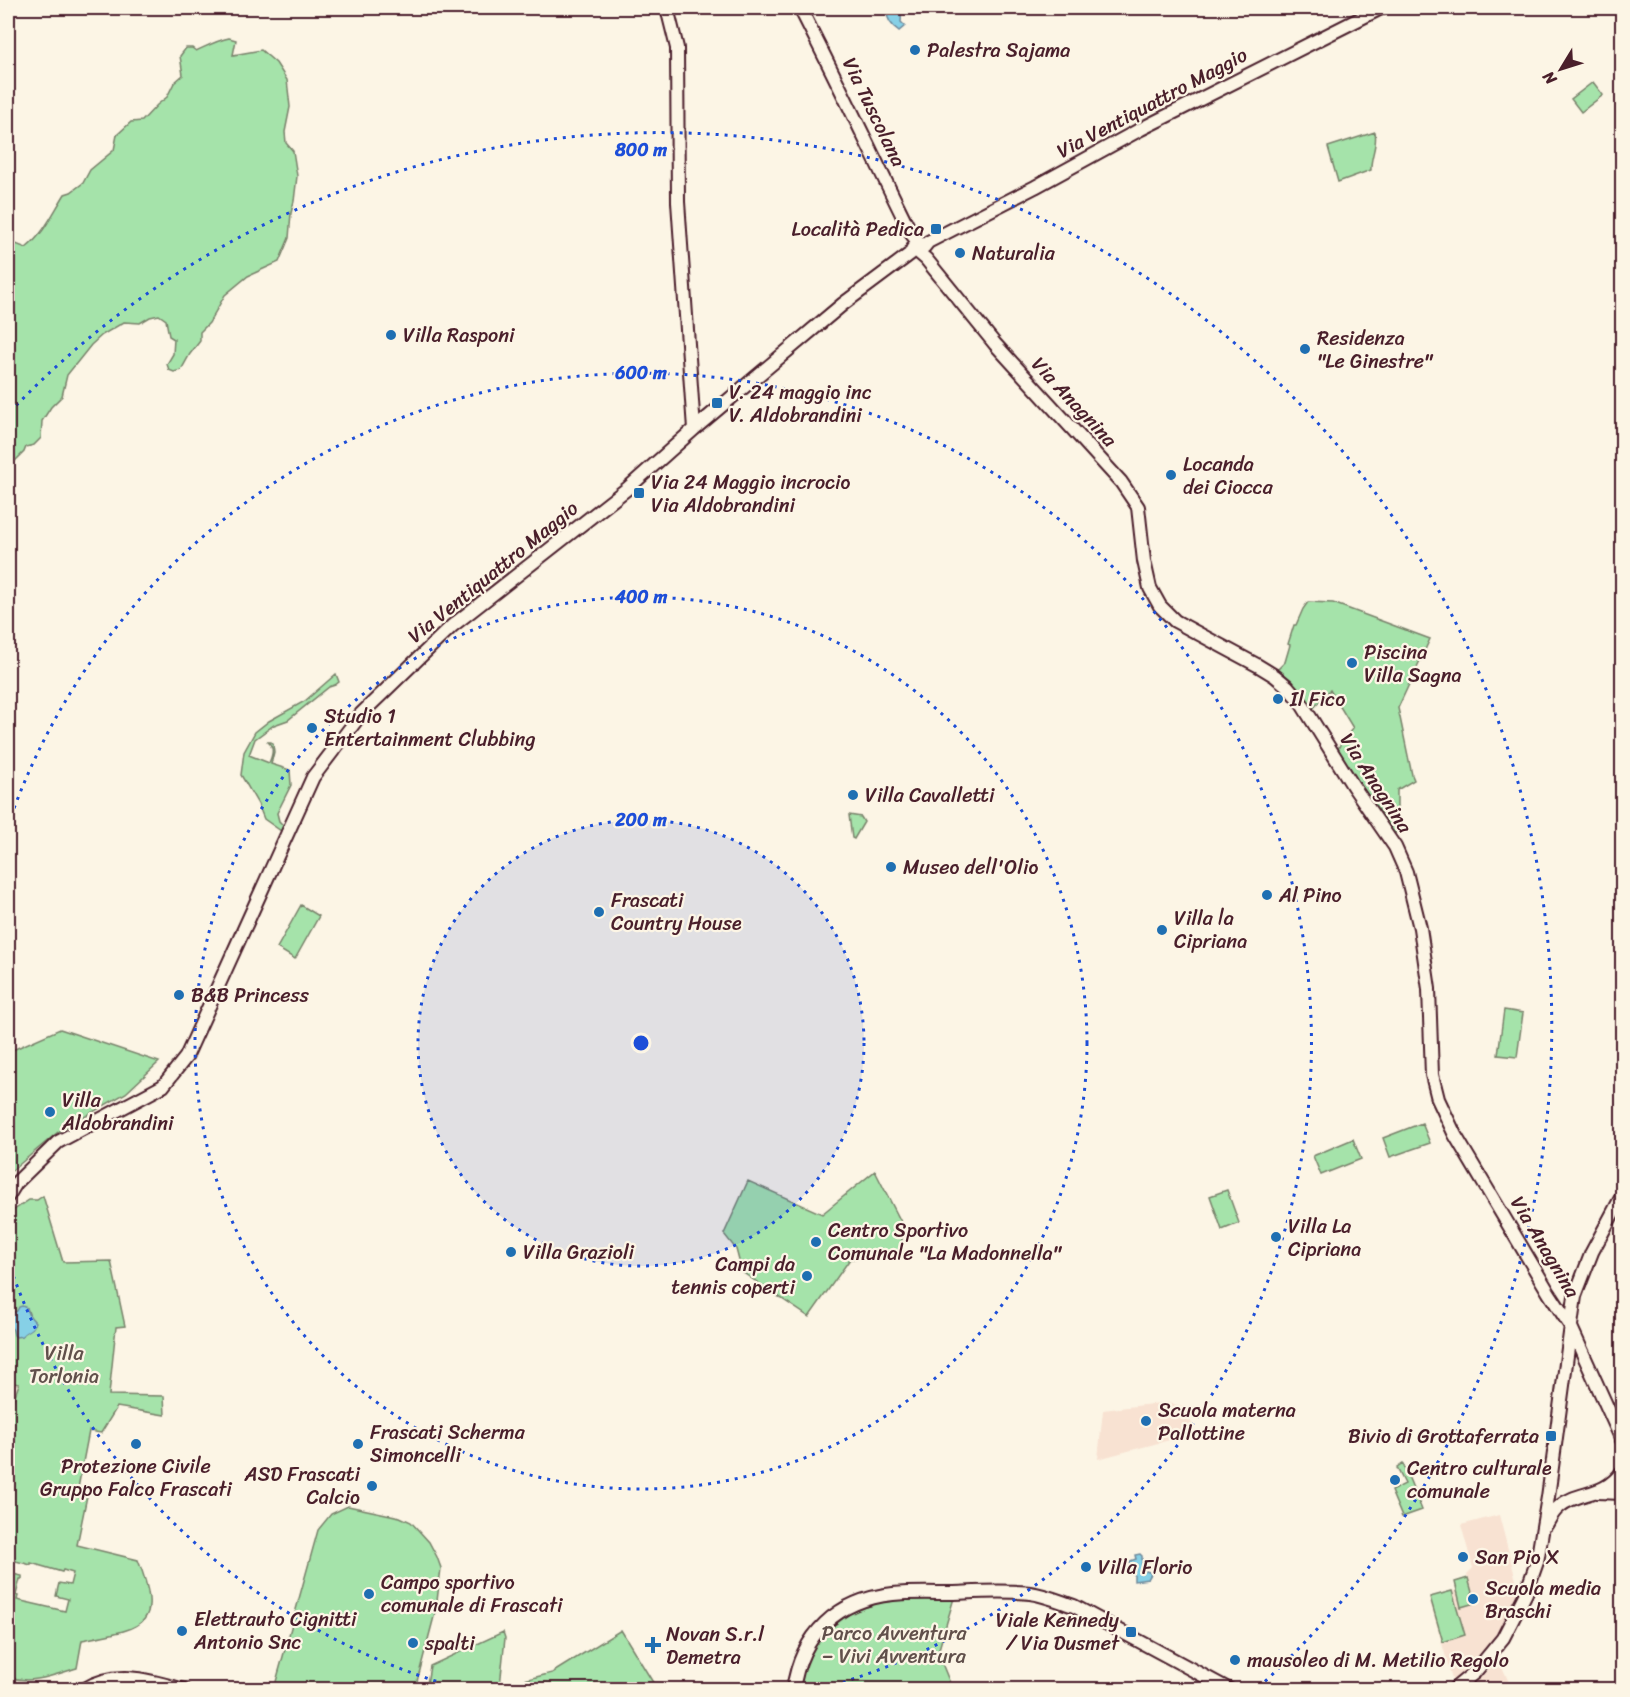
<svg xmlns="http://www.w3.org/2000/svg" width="1630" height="1697" font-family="Sriracha,sans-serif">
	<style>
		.built { fill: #f8e2d2 }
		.green { fill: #a5e3aa; stroke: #78816a; stroke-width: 1.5 }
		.water { fill: #86d0e6; stroke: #6e899b; stroke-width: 1.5 }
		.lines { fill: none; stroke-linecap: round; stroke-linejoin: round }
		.secondary-casing { stroke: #4a1f2b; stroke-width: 16 }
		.secondary { stroke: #fcf5e5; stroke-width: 12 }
		.ring { fill: none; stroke: #1d4ed8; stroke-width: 3; stroke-dasharray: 3 6 }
		.poi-dot { fill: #1f6fb2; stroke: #fcf5e5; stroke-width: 2 }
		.labels { text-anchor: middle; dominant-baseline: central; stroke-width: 4.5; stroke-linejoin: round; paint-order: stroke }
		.poi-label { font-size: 20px; fill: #4a1f2b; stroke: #fcf5e5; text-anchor: start }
		.street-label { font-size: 20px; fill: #4a1f2b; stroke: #fcf5e5 }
		.park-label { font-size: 20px; fill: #61504b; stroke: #fcf5e5 }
		.centre { fill: #1d4ed8; stroke: #fcf5e5; stroke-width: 3 }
		.ring-label { font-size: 18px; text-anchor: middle; font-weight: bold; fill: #1d4ed8; stroke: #fcf5e5; stroke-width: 4.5; stroke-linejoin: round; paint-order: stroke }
	</style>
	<rect width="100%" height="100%" fill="#fcf5e5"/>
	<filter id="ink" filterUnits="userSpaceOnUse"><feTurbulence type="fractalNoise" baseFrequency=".0167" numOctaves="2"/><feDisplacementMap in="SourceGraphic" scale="12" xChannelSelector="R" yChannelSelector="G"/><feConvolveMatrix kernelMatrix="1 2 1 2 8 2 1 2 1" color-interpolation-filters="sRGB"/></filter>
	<g filter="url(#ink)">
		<!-- built -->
		<path class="built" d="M1160,1403h11l14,5 11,25 -98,26 5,-49z
			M1499,1515l18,69 -1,16 -4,9 -21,33 -18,20 -20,20 -24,-84 27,-8 -1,-8 13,-4 -1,-4 6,-6 -12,-43z
			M1499,1660l13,29h-45z"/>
		<!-- green -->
		<path class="green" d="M229,38l7,2 -3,15 28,-5 15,13 11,17 3,27 -5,25 1,11 7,8 4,25 -3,25 -3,12 -2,25 -10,24 -31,14 -23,19 -16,28 -9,9v9l-10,13 -9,16 -7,2 -5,-2 -2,-6 6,-10 1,-15 -5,-3 -3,-16 -7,-5 -9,2 -10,6 -16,-1 -22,13 -11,10 -24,30 -5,21 -11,11 -9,14 -1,17 -7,7 -8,2 -2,5 -16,16v-225l3,-1 15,6c18,-14 27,-35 39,-54l6,-2 12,-9 7,-13 24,-20 3,-15 14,-13 11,-1 15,-16 10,-8 7,-14 9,-8 -3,-19 6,-8h6l4,3c11,-5 22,-11 33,-13z
			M1593,82l10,13 -22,17 -10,-13z
			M1375,132c3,13 -5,25 -4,38l-33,12 -10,-35z
			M1308,602l25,1 97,36 -32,69 14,67 2,5 -17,10v43l-7,-1 -54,-79 6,-12 11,-13 -23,-38 -18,20 -36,-39 9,-9 5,-17 -2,-1 6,-19h2l7,-16z
			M336,674l3,8 -4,3 -6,2 -41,33 -14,5 -19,14 -6,16 20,8c3,-7 6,-15 -1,-21h3l2,2 1,8 -3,12 19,6 1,15 -14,28 2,8 5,5 -3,5 -17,-12 -6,-15 -17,-29 3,-23 11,-20 14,-11 36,-20z
			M849,815l12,2 3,5 -10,17 -2,-1z
			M301,905l18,11 -24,43 -18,-11z
			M1504,1010l19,3 -6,44 -19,-2z
			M60,1029l99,33 -33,31 -68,39 -50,42v-122z
			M1422,1123l8,20 -40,14 -7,-19z
			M1353,1139l8,20 -40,16 -8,-19z
			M875,1171l28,55 -2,26 -13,3 -38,4 -41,58 -67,-45 -6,-23 -12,-15 24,-53 74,33z
			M1227,1190l12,33 -17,7 -12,-34z
			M43,1196l20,66 48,-1 14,65 -9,1 -7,68 55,1 1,19 -48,-8 -16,26 -12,-2 -11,57 10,3 -11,54 61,15c27,68 4,68 -56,80l-5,28c-23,7 -45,17 -69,9v-104l14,3v3h-2l-4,16 2,1 -1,4 48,11 3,-12 -12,-3 3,-13 11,2 3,-12 -10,-3 -1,2 -31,-9v2l-23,-6v-155l5,-3 6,-17 -11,-2v-58l16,8 6,-15 -3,-9 -19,7v-101l21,-14h8z
			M1403,1464l19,46 -20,7 -11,-26 14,-7 -8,-16z
			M348,1506l52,11 11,5 18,20 8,15 4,11 -5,41 -21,80h-141l44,-159 13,-16z
			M1468,1578l7,25 -14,4 -6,-25z
			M1452,1591l13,44 -22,7 -13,-45z
			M891,1598h63l-15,51 2,12 9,22 -5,6 -147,1 6,-26 18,-29 28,-22z
			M621,1630l36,59 -231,1 4,-24 73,-34 2,6 -5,48 52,-13z"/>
		<!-- water -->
		<path class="water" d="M890,8c10,-1 12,4 11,14l4,4 -6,5c-7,-5 -13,-11 -12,-21z
			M22,1306l5,2 1,6 7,8c-1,9 -9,8 -13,14l-6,1 -2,-2 -1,-5 -5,-6v-9l9,-4 2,-4z
			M1140,1554l2,2v14l7,2 2,2 -3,5 -14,2v-6l-3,-5v-5l-2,-2 1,-2 6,-2 -1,-4z"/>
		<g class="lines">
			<defs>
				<path id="secondary" d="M667,8l10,40 1,154 16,227
					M800,8c38,74 74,150 111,225l7,9
					M924,247l4,-5 107,-55 106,-58 240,-121
					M919,253l7,6 69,85 126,138 17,25 6,54 6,27 10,18 15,15 82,44 18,11 12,10 13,15 53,85 42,61 11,25 14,56 9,61 3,86 6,24 17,36 94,158 21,32 52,115
					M8,1196l8,-13 42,-41 105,-56 23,-29 127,-280 48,-63 91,-88 176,-138 66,-59 149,-125 67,-50 3,-6
					M1597,1492l25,1
					M1546,1525c4,-7 7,-14 14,-19 20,-16 43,-8 62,-34
					M83,1690c33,-21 66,-10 101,0
					M793,1690c8,-56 44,-90 100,-96 19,-2 40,-1 59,-1 26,-1 52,-3 78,0 15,2 29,8 44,13l156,84
					M1453,1690l22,-18 28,-34 23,-45 11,-31 11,-65 27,-201 17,-44 30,-56"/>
			</defs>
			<!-- secondary casing -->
			<use href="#secondary" class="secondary-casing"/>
			<!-- secondary -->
			<use href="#secondary" class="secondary"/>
		</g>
	</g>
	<!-- distance rings -->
	<circle cx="641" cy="1043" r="223" fill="#1d4ed8" fill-opacity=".12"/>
	<g class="ring">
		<circle cx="641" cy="1043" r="223"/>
		<circle cx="641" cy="1043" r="446"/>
		<path d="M462 1689A670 670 0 0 1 8 1261M8 825A670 670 0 1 1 820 1689"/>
		<path d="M10 412A893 893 0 1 1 1261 1685"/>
	</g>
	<!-- markers -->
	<g class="poi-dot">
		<circle cx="915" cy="50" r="6"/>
		<rect x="930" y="223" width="12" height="12" rx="3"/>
		<circle cx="960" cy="253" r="6"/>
		<circle cx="391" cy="335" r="6"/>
		<circle cx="1305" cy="349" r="6"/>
		<rect x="711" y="397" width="12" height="12" rx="3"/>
		<circle cx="1171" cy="475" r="6"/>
		<rect x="633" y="487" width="12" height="12" rx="3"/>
		<circle cx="1352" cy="663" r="6"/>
		<circle cx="1278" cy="699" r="6"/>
		<circle cx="312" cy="728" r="6"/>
		<circle cx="853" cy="795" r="6"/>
		<circle cx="891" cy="867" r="6"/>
		<circle cx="1267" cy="895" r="6"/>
		<circle cx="599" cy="912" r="6"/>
		<circle cx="1162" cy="930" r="6"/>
		<circle cx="179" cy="995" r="6"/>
		<circle cx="50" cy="1112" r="6"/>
		<circle cx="1276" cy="1237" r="6"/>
		<circle cx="816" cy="1242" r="6"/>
		<circle cx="511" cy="1252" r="6"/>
		<circle cx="807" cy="1276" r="6"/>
		<circle cx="1146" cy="1421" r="6"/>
		<rect x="1545" y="1430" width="12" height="12" rx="3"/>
		<circle cx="136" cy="1444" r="6"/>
		<circle cx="358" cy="1444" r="6"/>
		<circle cx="1395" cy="1480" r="6"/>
		<circle cx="372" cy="1486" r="6"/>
		<circle cx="1463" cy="1557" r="6"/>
		<circle cx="1086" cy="1567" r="6"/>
		<circle cx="369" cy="1594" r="6"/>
		<circle cx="1473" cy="1599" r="6"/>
		<circle cx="182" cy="1631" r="6"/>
		<rect x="1125" y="1626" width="12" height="12" rx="3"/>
		<circle cx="413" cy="1643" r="6"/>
		<path d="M650 1636h6v6h6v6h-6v6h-6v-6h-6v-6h6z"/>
		<circle cx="1235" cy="1660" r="6"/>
	</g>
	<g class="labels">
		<!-- poi labels -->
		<g class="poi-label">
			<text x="927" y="50">Palestra Sajama</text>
			<text x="924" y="229" text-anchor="end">Località Pedica</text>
			<text x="972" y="253">Naturalia</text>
			<text x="403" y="335">Villa Rasponi</text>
			<text x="1317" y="338">Residenza<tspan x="1317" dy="23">"Le Ginestre"</tspan></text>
			<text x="729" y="392">V. 24 maggio inc<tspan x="729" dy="23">V. Aldobrandini</tspan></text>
			<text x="1183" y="464">Locanda<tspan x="1183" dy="23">dei Ciocca</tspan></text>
			<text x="651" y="482">Via 24 Maggio incrocio<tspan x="651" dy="23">Via Aldobrandini</tspan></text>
			<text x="1364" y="652">Piscina<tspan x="1364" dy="23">Villa Sagna</tspan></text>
			<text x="1290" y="699">Il Fico</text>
			<text x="324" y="716">Studio 1<tspan x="324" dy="23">Entertainment Clubbing</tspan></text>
			<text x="865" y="795">Villa Cavalletti</text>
			<text x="903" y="867">Museo dell'Olio</text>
			<text x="1279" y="895">Al Pino</text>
			<text x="611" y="900">Frascati<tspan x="611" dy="23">Country House</tspan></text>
			<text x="1174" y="918">Villa la<tspan x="1174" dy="23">Cipriana</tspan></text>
			<text x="191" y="995">B&amp;B Princess</text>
			<text x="62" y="1100">Villa<tspan x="62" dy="23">Aldobrandini</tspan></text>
			<text x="1288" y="1226">Villa La<tspan x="1288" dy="23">Cipriana</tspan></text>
			<text x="828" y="1230">Centro Sportivo<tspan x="828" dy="23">Comunale "La Madonnella"</tspan></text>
			<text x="523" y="1252">Villa Grazioli</text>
			<text x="795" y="1264" text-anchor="end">Campi da<tspan x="795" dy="23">tennis coperti</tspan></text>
			<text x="1158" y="1410">Scuola materna<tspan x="1158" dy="23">Pallottine</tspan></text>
			<text x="370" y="1432">Frascati Scherma<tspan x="370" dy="23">Simoncelli</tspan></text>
			<text x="1539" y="1436" text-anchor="end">Bivio di Grottaferrata</text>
			<text x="136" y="1466" text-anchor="middle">Protezione Civile<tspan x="136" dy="23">Gruppo Falco Frascati</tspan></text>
			<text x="1407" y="1468">Centro culturale<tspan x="1407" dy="23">comunale</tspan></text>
			<text x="360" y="1474" text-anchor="end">ASD Frascati<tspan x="360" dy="23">Calcio</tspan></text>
			<text x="1475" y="1557">San Pio X</text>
			<text x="1098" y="1567">Villa Florio</text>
			<text x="381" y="1582">Campo sportivo<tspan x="381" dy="23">comunale di Frascati</tspan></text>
			<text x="1485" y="1588">Scuola media<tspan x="1485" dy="23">Braschi</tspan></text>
			<text x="194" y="1619">Elettrauto Cignitti<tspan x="194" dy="23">Antonio Snc</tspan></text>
			<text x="1119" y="1620" text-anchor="end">Viale Kennedy<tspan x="1119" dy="23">/ Via Dusmet</tspan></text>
			<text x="666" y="1634">Novan S.r.l<tspan x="666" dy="23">Demetra</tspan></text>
			<text x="425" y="1643">spalti</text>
			<text x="1247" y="1660">mausoleo di M. Metilio Regolo</text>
		</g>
		<!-- street labels -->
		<g class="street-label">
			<text transform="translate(1152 103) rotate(-28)">Via Ventiquattro Maggio</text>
			<text transform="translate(874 112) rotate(64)">Via Tuscolana</text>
			<text transform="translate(1074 402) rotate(47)">Via Anagnina</text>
			<text transform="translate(493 572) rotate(-39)">Via Ventiquattro Maggio</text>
			<text transform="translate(1376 783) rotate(57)">Via Anagnina</text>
			<text transform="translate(1545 1247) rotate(59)">Via Anagnina</text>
		</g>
		<!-- park labels -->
		<g class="park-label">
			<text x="64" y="1353">Villa<tspan x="64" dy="23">Torlonia</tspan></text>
			<text x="894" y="1633">Parco Avventura<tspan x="894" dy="23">– Vivi Avventura</tspan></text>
		</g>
	</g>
	<circle cx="641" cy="1043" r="9" class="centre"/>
	<g class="ring-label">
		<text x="641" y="156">800 m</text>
		<text x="641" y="379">600 m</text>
		<text x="641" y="603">400 m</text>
		<text x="641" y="826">200 m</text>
	</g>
	<!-- margin -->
	<rect width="1630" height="1697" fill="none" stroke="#fcf5e5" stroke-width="30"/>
	<rect x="15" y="15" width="1600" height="1667" fill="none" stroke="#4a1f2b" stroke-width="2" filter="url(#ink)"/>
	<!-- north arrow -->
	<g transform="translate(1561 69) rotate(232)" stroke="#fcf5e5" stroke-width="4.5" paint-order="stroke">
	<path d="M0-4.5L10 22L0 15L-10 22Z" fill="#4a1f2b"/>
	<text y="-9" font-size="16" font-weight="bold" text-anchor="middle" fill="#4a1f2b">N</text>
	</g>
</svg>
